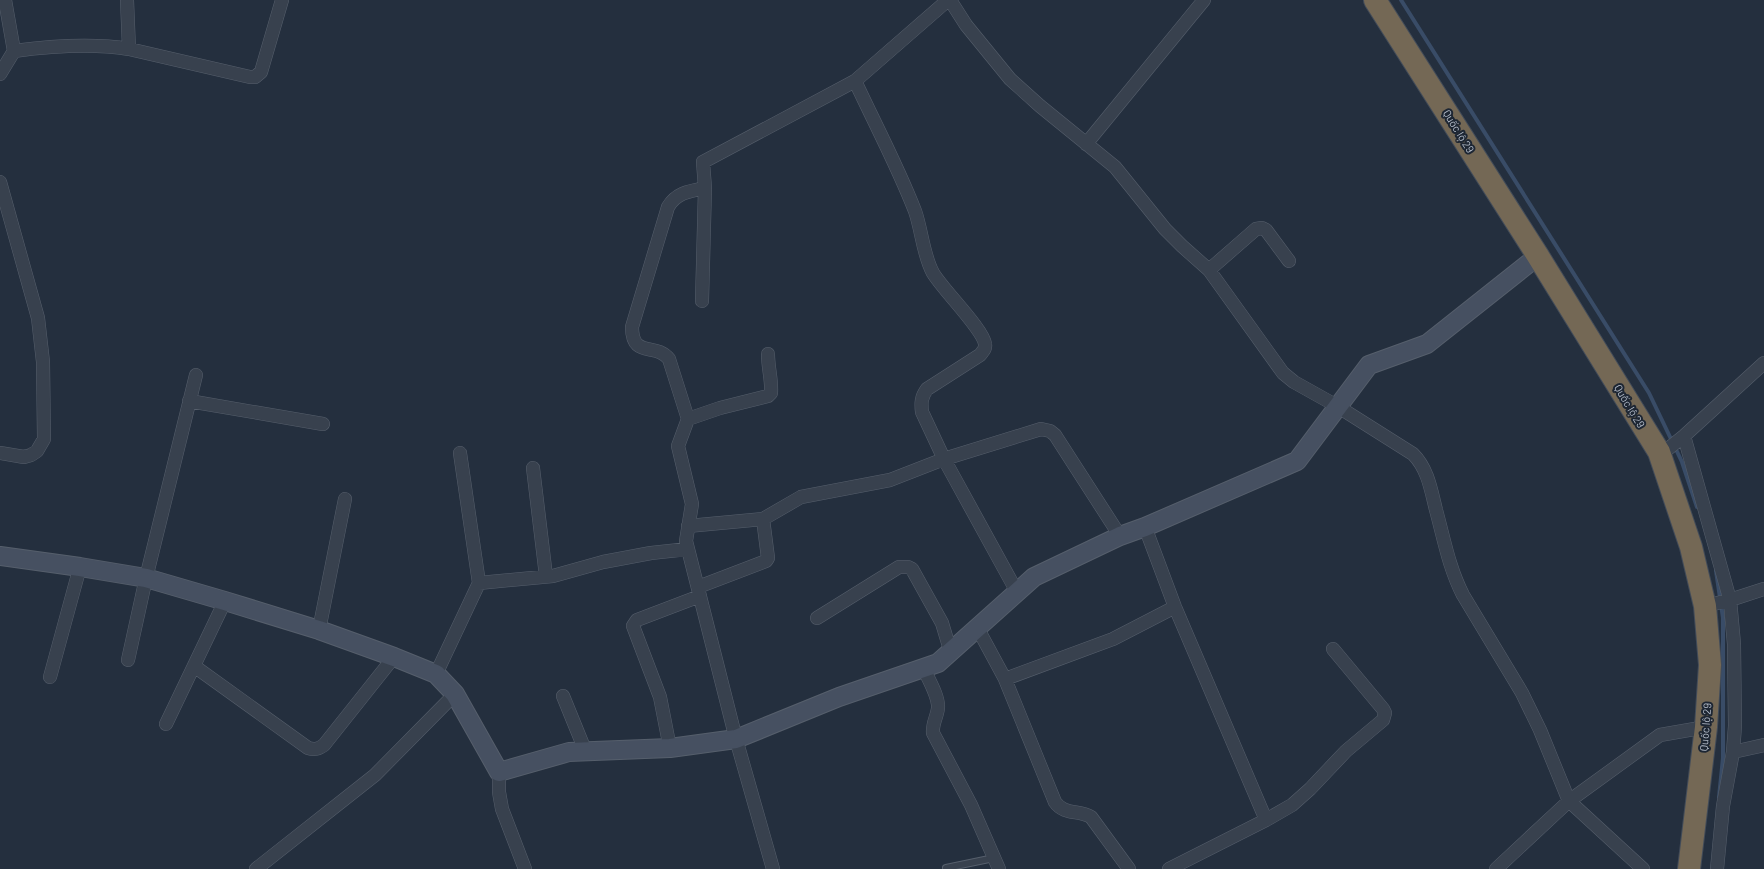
<svg xmlns="http://www.w3.org/2000/svg" width="1764" height="869" font-family="Barlow,sans-serif">
	<style>
		.lines { fill: none; stroke-linecap: round; stroke-linejoin: round }
		.stream { stroke: #394c67; stroke-width: 4 }
		.lane-casing { stroke: #565f6c; stroke-width: 8 }
		.street-casing { stroke: #565f6c; stroke-width: 14 }
		.secondary-casing { stroke: #565f6c; stroke-width: 20 }
		.highway-casing { stroke: #434c59; stroke-width: 24 }
		.lane { stroke: #38414e; stroke-width: 6 }
		.street { stroke: #38414e; stroke-width: 13 }
		.secondary { stroke: #465061; stroke-width: 18 }
		.highway { stroke: #746855; stroke-width: 22 }
		.labels { text-anchor: middle; dominant-baseline: central; stroke-width: 4; stroke-linejoin: round; paint-order: stroke }
		.street-label { font-size: 11px; fill: #b4bcc9; stroke: #1d2633 }
	</style>
	<rect width="100%" height="100%" fill="#242f3e"/>
	<g class="lines">
		<!-- stream -->
		<path class="stream" d="M1401,0l248,393 33,69 15,45
			M1716,571l7,47v140l-4,39"/>
		<defs>
			<path id="lane" d="M946,868l48,-10"/>
			<path id="street" d="M127,0l2,49
				M950,0l16,25 44,54 30,27 75,61 50,62 17,17 27,24 74,103 11,9 43,24 76,48c15,15 18,36 23,56 8,29 13,58 27,85l59,98 18,37 29,71 74,68
				M14,51c38,-5 77,-8 115,-2l121,28h5l6,-5 21,-72
				M0,74l14,-23 -9,-51
				M855,81c20,43 43,86 60,130 7,20 8,44 18,62 10,17 50,56 52,71 1,5 -2,7 -5,11l-53,34c-6,8 -6,14 -5,23l22,47 73,133
				M1086,144l118,-144
				M0,182l38,136 5,44 1,77 -7,12 -6,4 -7,2 -24,-4
				M705,188c-16,3 -29,5 -37,19l-36,120c0,32 24,15 37,32l19,60 -10,27 14,58 -6,37 50,198 37,130
				M1209,270l47,-41 6,-1 4,2 23,31
				M702,301l3,-113 -2,-26 152,-81 93,-81
				M189,401l134,23
				M688,419l32,-11 48,-12 3,-3c1,-13 -3,-25 -3,-39
				M1684,436l46,164 4,44 1,82 -2,26 -10,54 -6,63
				M1659,452l10,-4 15,-12 80,-73
				M533,468l13,108
				M688,526l75,-7 38,-22 89,-17 54,-21 97,-30 9,2 5,4 65,101
				M1145,527l30,80 91,213
				M479,583l74,-7 50,-14 48,-9 37,-4
				M698,587l68,-26 2,-3 -5,-39
				M1705,606l25,-6 34,-11
				M817,618l82,-51h9l4,2 30,54 9,30
				M978,629l27,50 50,123c9,13 24,8 36,15l38,52
				M319,630l26,-131
				M128,660l18,-82 50,-203
				M194,666l114,82c7,2 10,1 16,-3l70,-88
				M923,667c5,12 16,29 15,41 -1,9 -6,16 -5,25l38,72 28,64
				M436,674l43,-91 -19,-130
				M50,677l30,-110
				M1005,679l108,-40 62,-32
				M563,696l22,54
				M166,724l59,-123
				M670,748l-10,-51 -27,-71 4,-6 63,-24
				M1733,752l31,-7
				M499,772v20l3,17 23,60
				M256,869l119,-94 80,-81
				M1169,869l97,-49 26,-15 18,-16 36,-38 37,-31 2,-7 -2,-4 -50,-60
				M1496,869l73,-68 91,-66 46,-8"/>
			<path id="secondary" d="M0,556l80,11 66,11 79,23 94,29 75,27 42,17 19,20 44,78 70,-20 101,-4 66,-9 103,-42 99,-34 96,-86 86,-41 25,-9 152,-66 72,-96 58,-21 111,-88"/>
			<path id="highway" d="M1375,0l163,256 121,196 32,95 14,59 5,59 -4,62 -17,142"/>
		</defs>
		<!-- lane casing -->
		<use href="#lane" class="lane-casing"/>
		<!-- street casing -->
		<use href="#street" class="street-casing"/>
		<!-- secondary casing -->
		<use href="#secondary" class="secondary-casing"/>
		<!-- highway casing -->
		<use href="#highway" class="highway-casing"/>
		<!-- lane -->
		<use href="#lane" class="lane"/>
		<!-- street -->
		<use href="#street" class="street"/>
		<!-- secondary -->
		<use href="#secondary" class="secondary"/>
		<!-- highway -->
		<use href="#highway" class="highway"/>
	</g>
	<g class="labels">
		<!-- street labels -->
		<g class="street-label">
			<text transform="translate(1459 131) rotate(58)">Quốc lộ 29</text>
			<text transform="translate(1630 406) rotate(59)">Quốc lộ 29</text>
			<text transform="translate(1705 727) rotate(-85)">Quốc lộ 29</text>
		</g>
	</g>
</svg>
